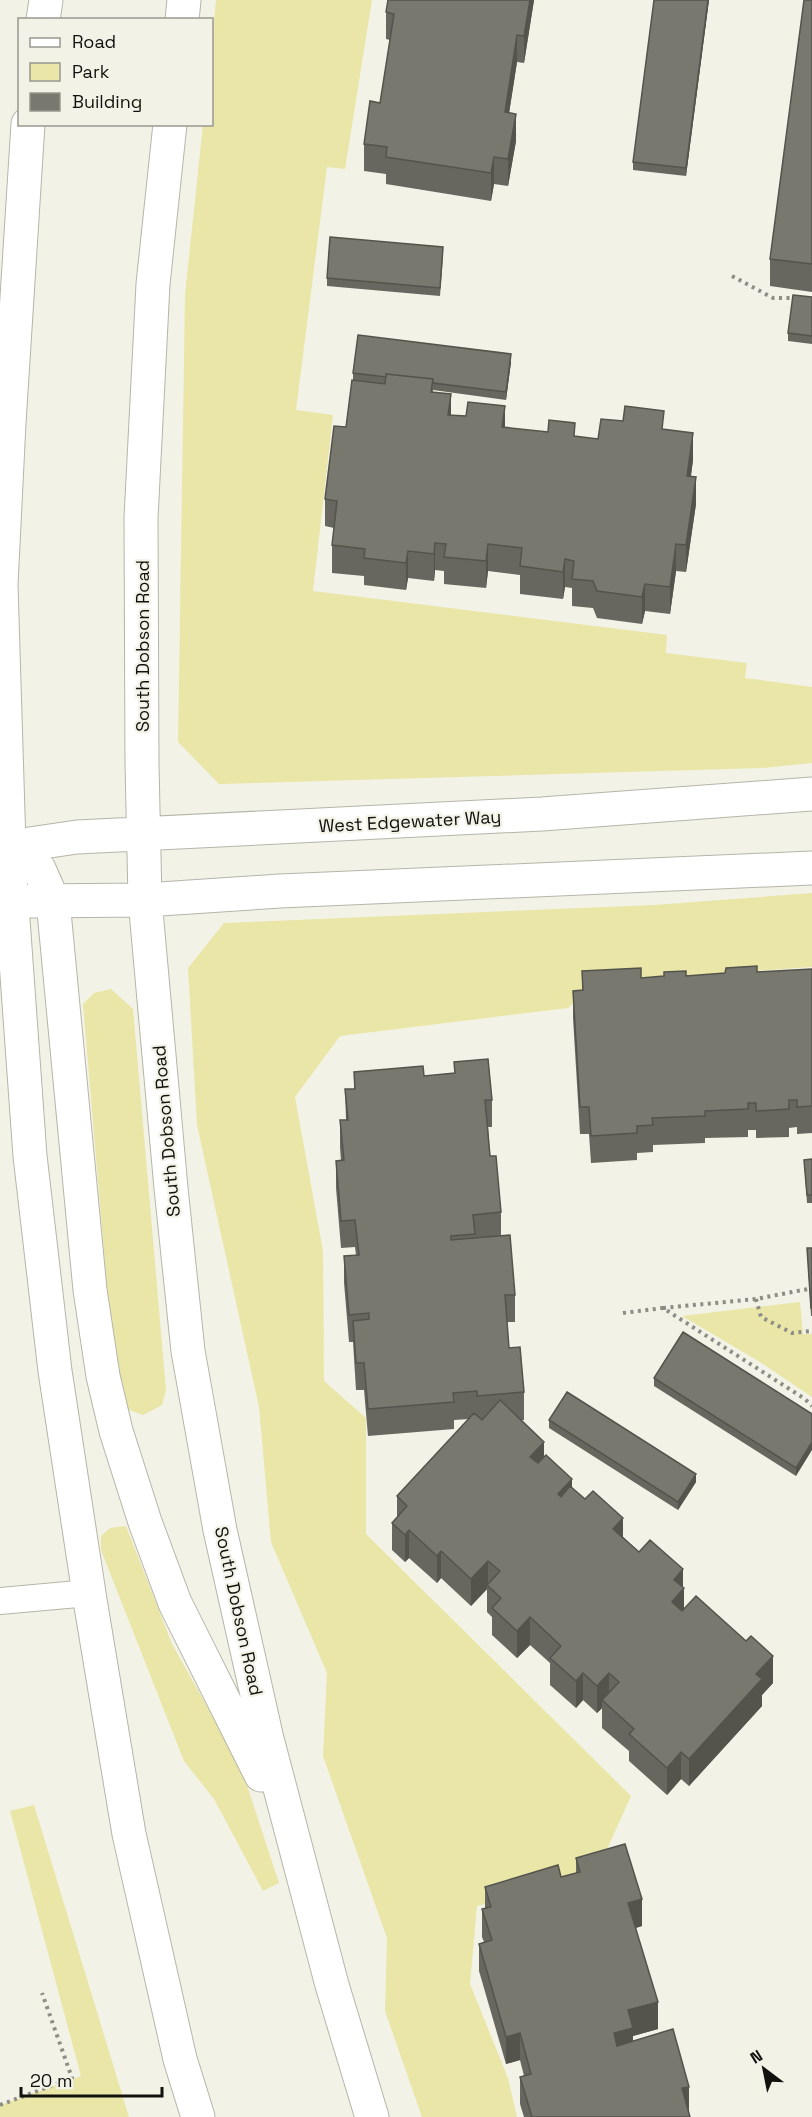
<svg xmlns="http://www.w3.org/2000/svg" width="812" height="2117" font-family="'Space Grotesk',sans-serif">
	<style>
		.green { fill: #e9e6a7 }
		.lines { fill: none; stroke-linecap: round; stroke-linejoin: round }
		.lane-casing { stroke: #b5b5aa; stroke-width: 28 }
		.secondary-casing { stroke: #b5b5aa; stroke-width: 35 }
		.path { stroke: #8d8d85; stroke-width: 4; stroke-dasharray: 3 4.5; stroke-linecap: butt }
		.lane { stroke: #fff; stroke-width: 26 }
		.secondary { stroke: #fff; stroke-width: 33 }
		.wall { fill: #67675f }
		.shaded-wall { fill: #54544d }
		.building { fill: #78786e; stroke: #54544d; stroke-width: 1.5 }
		.labels { text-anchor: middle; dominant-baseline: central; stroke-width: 4.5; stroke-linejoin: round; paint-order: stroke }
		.street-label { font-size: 18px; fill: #11110e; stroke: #f3f2e7 }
	</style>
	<rect width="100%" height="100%" fill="#f3f2e7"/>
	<!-- green -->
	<path class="green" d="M216,0h156l-27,169 -18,-2 -31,243 37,5 -20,176 354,44 -1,18 81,10 -2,15 67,9v76l-49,5 -544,16 -41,-42 7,-448 18,-169 9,-1v-81z
		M812,893v74l-216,15 -28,26 -228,28 -45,61 28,154 1,130 42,37v116l265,262 -36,80 -118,30 -7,78 38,94 9,39h-95l-37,-106 2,-73 -64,-182 4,-83 -56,-131 -12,-135 -62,-282 -9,-157 36,-45 430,-18z
		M111,989l22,20 33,381 -4,15 -19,10 -19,-7 -10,-38 -31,-366 11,-11z
		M800,1302l3,32h9v63l-52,-35 -78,-46z
		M126,1526l46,118 69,123 38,116 -16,8 -49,-92 -30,-38 -83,-211v-14l9,-8z
		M34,1805l95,312h-129v-12l81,-29 -71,-265z"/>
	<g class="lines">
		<defs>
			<path id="lane" d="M0,1601l89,-8"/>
			<path id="secondary" d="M43,20l3,-20
				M182,20l2,-20
				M28,124l-19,299 -8,162 9,293 20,278 25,215 35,229 39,234 51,225 18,58
				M170,124l-17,160 -12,234 1,246 3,136 26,288 17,163 32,179 47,209 65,246 40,132
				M9,847l30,22 14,32 37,389 13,86 13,55 29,91 30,81 86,172
				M9,847l68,-10 465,-23 270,-20
				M32,901l113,-1 135,-9 532,-23"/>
		</defs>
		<!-- lane casing -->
		<use href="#lane" class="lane-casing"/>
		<!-- secondary casing -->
		<use href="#secondary" class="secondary-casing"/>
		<!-- path -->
		<path class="path" d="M732,276l41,22h23
			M756,1299l5,18 31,16 20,-2
			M663,1308l93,-9 52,-10
			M623,1313l40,-5 142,91 7,7
			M0,2105l72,-27 -30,-85"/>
		<!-- lane -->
		<use href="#lane" class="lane"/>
		<!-- secondary -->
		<use href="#secondary" class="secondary"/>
	</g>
	<!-- wall -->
	<path class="wall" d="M388,0h146l-10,63 -7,-1 -8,51 7,28 -8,45 -14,-2 -3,17 -105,-17v-10l-22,-3v-27l16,-41 10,-63 -4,-1v-27z
		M654,0h55l-23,176 -53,-6v-8z
		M812,0v292l-42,-6v-27z
		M443,255l-3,41 -113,-10v-8z
		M812,297v47l-24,-3v-8z
		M511,362l-5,38 -73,-10v2l18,23 54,12 93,12 66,-10 29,31 -2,16 5,28 -10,68 -10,-1 -6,43 -25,-3 -3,13 -45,-6 -4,-10 -21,-2v-18l-7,-1 -2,12 -43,-5v-19l-32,-4 -2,17 -42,-4v-13l-9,-1 -1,11 -26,-3 -2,12 -42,-5v-9l-32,-3v-28l2,-17 -9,-2v-27l21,-72 7,-47v-7z
		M812,969v164l-15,1v-7l-8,1v9l-33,1v-8h-8v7l-43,1v5l-52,2v7l-16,1v7l-46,3 -2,-29h-9l-7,-116v-27l9,-1v-19l59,7z
		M454,1062l38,38v27h-4l2,29 11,56v24l14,59v27h-8l2,26 15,44v28h-3l23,37 28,31 67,64 44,35 1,22 89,74 -11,12v11l-73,80 -8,-7 -14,16 -38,-34v-10l-27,-23v-20l-5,5 -14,-13 -7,8 -26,-23v-22l-20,-18 -13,13 -25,-23v-18l-5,-5v-23l-16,17 -30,-28 -4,5 -28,-25 -4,4 -13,-12v-27l5,-6v-21l72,-77 -15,1v9l-86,7 -4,-46h-8l-3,-48h-4l-5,-59v-27l12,-1 -1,-8 -14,1 -5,-60v-27h5l-1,-14v-27h6l-1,-31h9v-17l70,4 30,-3z
		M812,1159v44h-5l-3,-43z
		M807,1248h5v68h-1z
		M654,1378l158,36 -16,62 -142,-90z
		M549,1420l147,62 -18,28 -129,-82z
		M576,1858l66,68 -6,2 22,101 -25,7v5l56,73 1,3h-166l-4,-13v-27l4,-1 -4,-16 -14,4 -27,-93v-27l5,-2 -2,-5v-28h3v-22l76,-10 15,-4z"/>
	<!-- shaded-wall -->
	<path class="shaded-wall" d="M530,0h4l-10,63v-27z
		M708,0h1l-23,176v-8z
		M517,35v27l-12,77v-27z
		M516,114v27l-8,45v-27z
		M494,157v27l-3,17v-28z
		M511,354v8l-5,38v-8z
		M451,394v27l-3,-6z
		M505,406v27l-3,-6z
		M693,433v27l-6,43v-27z
		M696,477v27l-10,68v-27z
		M435,543v27l-1,11v-27z
		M488,544v27l-2,17v-27z
		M676,544v27l-6,43v-27z
		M408,551v27l-2,12v-27z
		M565,559v28l-2,12v-27z
		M645,584v27l-3,13v-27z
		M544,1442v27l-14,-12z
		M812,1442v8l-16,26v-8z
		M696,1474v8l-18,28v-8z
		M572,1479v27l-14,-12z
		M623,1518v27l-10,-16z
		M409,1530v28l-4,4v-27z
		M441,1551v27l-4,5v-27z
		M488,1561v25l-1,-1v4l-16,17v-27z
		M683,1569v20l1,-1v27l-12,-13 2,-22z
		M530,1617v28l-13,13v-27z
		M773,1656v27l-11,12v11l-73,80v-27l67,-85z
		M583,1673v27l-7,8v-27z
		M609,1673v27h-7v8l-5,5v-27z
		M681,1752v27l-14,16v-27z
		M642,1899v27l-14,4v-27z
		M658,2002v27l-25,7v19l-19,5v-27l14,-23z
		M520,2033v27l-14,4v-27z
		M689,2087v27l-7,-26z"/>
	<!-- building -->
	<path class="building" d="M388,0h142l-6,36 -7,-1 -12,77 11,2 -8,45 -14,-2 -3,16 -105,-16 1,-10 -23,-3 6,-43 10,2 14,-89 -8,-2z
		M654,0h54l-22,168 -53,-6z
		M804,0h8v264l-42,-5z
		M330,237l113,10 -3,41 -113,-10z
		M793,295l19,2v39l-24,-3z
		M358,335l153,19 -5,38 -73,-9v-4l-47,-5v3l-33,-4z
		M386,374l47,5 -2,13 20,2 -3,21 18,1 2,-14 37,4 -3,21 46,5 1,-12 26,3 -1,13 24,3 3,-20 22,2 2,-15 39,5 -2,18 31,4 -6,43 9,1 -10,68 -10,-1 -6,43 -25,-3 -3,13 -45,-6 -4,-10 -21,-2 2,-18 -9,-2 -2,13 -43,-6 2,-18 -34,-4 -2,17 -42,-4 2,-13 -11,-1 -1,11 -26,-3 -2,12 -42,-5 1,-9 -33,-4 5,-44 -12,-2 9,-73 12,1 6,-47 33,4z
		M757,966v6l55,-3v137l-15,1v-7h-8v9l-33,2v-8h-8v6l-43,2v5l-53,2 1,7 -16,1v7l-46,3 -2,-29h-9l-7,-116 10,-1 -1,-19 59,-3v10l23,-2v-4l22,-1v5l39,-3 1,-5z
		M488,1059l4,41h-7l5,56h6l5,56 -28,3 2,19 -24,2v4l59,-5 5,60h-10l4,53 11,-1 4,45 -47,4v-5l-24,2 1,9 -86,7 -4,-46h-8l-3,-42 16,-2v-6l-20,2 -5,-59 15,-1 -4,-35 -14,1 -5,-60 8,-1 -4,-40h8l-3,-31h10l-1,-17 69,-6 1,10 31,-3 -1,-11z
		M812,1159v36h-5l-3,-35z
		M807,1248h5v60h-1z
		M683,1332l129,82v28l-16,26 -142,-90z
		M567,1392l129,82 -18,28 -129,-82z
		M500,1400l44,42 -14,15 8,6 8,-8 26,24 -14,15 3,3 9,-11 15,13 8,-8 30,27 -10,11 26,23 11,-12 33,29 -9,11 10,8 -12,14 10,9 14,-15 50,45 5,-5 22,20 -17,18 6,5 -73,80 -8,-7 -14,16 -38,-34 5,-5 -32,-29 17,-18 -10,-9 -12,13 -14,-13 -7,8 -26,-23 11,-12 -31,-29 -13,14 -25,-23 9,-10 -14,-13 13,-14 -12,-10 -17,18 -30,-28 -4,5 -28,-26 -4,5 -13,-12 15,-17 -10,-10 77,-83 8,7z
		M625,1844l17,55 -14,4 30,99 -30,8 5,18 -19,5 3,13 56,-17 16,58 -7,1 8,29h-158l-12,-40 11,-3 -11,-41 -14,4 -27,-93 13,-4 -10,-31 9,-2 -6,-20 73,-22 3,12 19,-5 -4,-14z"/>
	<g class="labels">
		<!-- street labels -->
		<g class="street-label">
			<text transform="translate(142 646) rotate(-90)">South Dobson Road</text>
			<text transform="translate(410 821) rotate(-3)">West Edgewater Way</text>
			<text transform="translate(166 1131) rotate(-95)">South Dobson Road</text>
			<text transform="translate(239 1611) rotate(78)">South Dobson Road</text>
		</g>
	</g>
	<!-- legend -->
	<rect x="18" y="18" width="195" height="108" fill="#f3f2e7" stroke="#999890" stroke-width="1.5"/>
	<rect x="30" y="38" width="30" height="9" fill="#ffffff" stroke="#999890" stroke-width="1.5"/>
	<text x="72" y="48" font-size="18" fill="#11110e">Road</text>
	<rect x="30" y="63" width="30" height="18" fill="#e9e6a7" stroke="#999890" stroke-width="1.5"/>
	<text x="72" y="78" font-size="18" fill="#11110e">Park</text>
	<rect x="30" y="93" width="30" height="18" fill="#78786e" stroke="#999890" stroke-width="1.5"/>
	<text x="72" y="108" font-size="18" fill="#11110e">Building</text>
	<!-- north arrow -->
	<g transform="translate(764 2069) rotate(328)" stroke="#f3f2e7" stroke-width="4.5" paint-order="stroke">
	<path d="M0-4.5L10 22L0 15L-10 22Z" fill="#11110e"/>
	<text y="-9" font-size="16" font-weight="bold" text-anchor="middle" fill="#11110e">N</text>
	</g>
	<!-- scale -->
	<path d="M21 2087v9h141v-9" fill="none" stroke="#11110e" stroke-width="3"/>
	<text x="30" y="2087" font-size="18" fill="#11110e" stroke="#f3f2e7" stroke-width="4.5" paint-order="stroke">20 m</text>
</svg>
